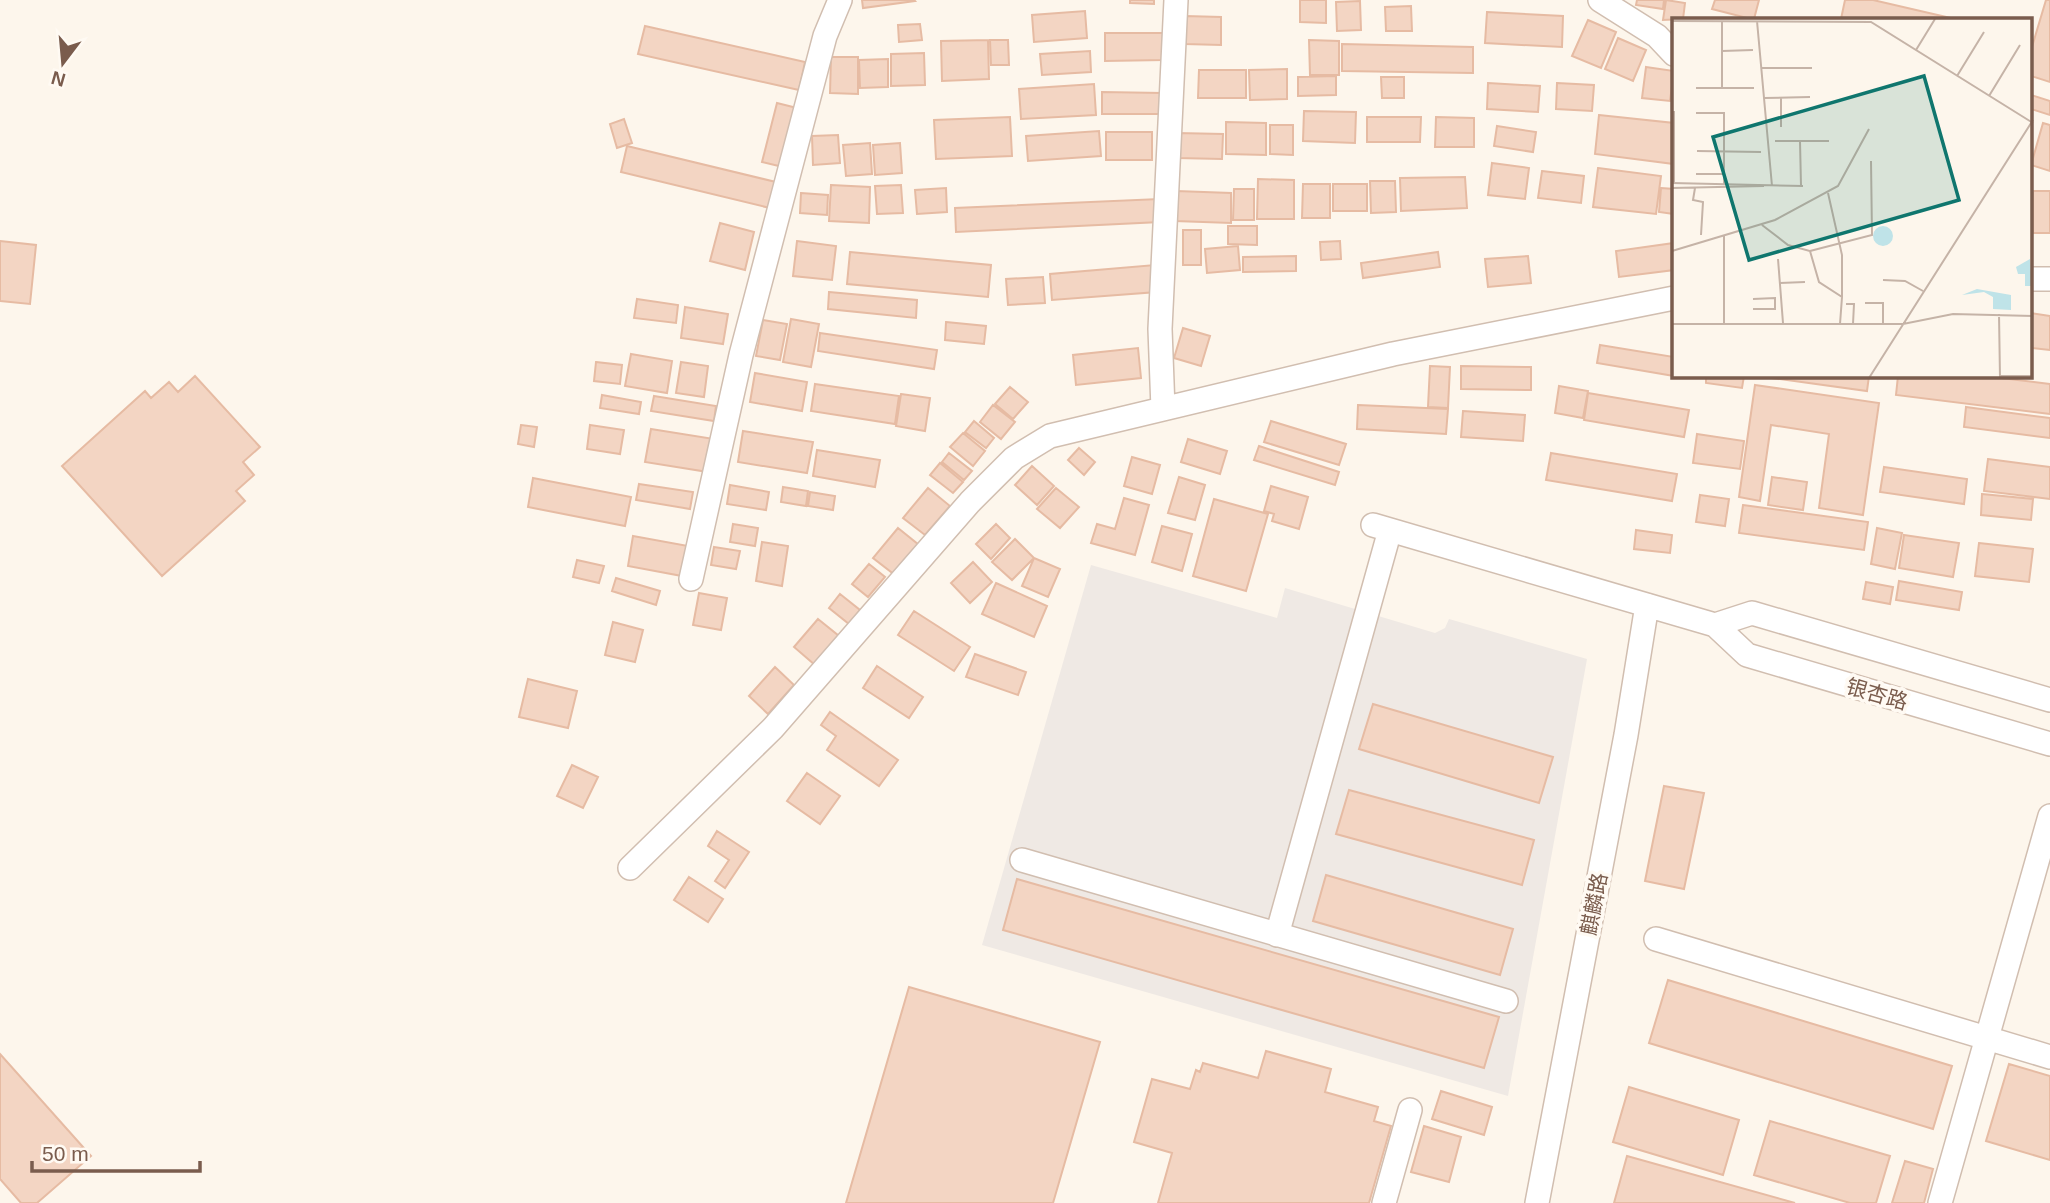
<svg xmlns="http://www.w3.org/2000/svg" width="2050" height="1203" font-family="Arial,'Noto Sans SC',sans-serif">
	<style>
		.industrial { fill: #efe9e4 }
		.building { fill: #f3d5c3; stroke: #e6bba3; stroke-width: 2 }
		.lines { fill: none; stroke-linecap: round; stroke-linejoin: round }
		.minor-casing { stroke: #d1beb0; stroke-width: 26 }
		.minor { stroke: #fff; stroke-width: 23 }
		.labels { text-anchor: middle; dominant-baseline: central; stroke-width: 7; stroke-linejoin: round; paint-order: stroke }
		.street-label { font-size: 21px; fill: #7a5c4d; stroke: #fffaf3 }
		.inset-road { fill: none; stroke: #c5b3a7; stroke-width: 2 }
		.view { fill: #0f766e; fill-opacity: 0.15; stroke: #0f766e; stroke-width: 3.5 }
		.inset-edge { fill: none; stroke: #7a5c4d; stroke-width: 3.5 }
	</style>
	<rect width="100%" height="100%" fill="#fdf6ec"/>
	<!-- industrial -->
	<path class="industrial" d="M1091,565l186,53 8,-30 150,45 10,-5 4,-9 138,40 -79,437 -526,-151z"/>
	<!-- building -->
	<path class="building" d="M862,0h52l1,1 -52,7z
		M1130,0h24v4l-24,-1z
		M1300,0h26v23l-26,-1z
		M1637,0h27l-1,9 -27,-4z
		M1666,0l19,3 -2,16 -20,1z
		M1715,0h44l-5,19h-3l-39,-10z
		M1845,0h28l82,19h-114z
		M2046,0h4v82l-19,-6v-26z
		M1360,1l1,29 -24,1 -1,-29z
		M1411,6l1,25h-26l-1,-24z
		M1085,11l2,27 -53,4 -2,-27z
		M1487,12l76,4 -1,31 -77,-4z
		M1185,16l36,1v28l-36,-1z
		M1588,20l28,12 -15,36 -29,-12z
		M920,24l2,16 -23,2 -1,-17z
		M645,26l160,36 -6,28 -161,-36z
		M1105,33h59v27l-59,1z
		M1618,38l28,12 -13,31 -28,-12z
		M988,40l1,39 -47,2 -1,-40z
		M990,40h18l1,25h-18z
		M1309,40l30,1v34h-29z
		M1342,44l131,3v26l-131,-2z
		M1090,51l1,21 -49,3 -2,-21z
		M924,53l1,32 -34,1v-32z
		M831,57h27v37l-28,-1z
		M888,59v28l-28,1 -1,-28z
		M1646,67l28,4 -4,30 -28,-3z
		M1287,69v30l-37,1 -1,-30z
		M1199,70h47v28h-48z
		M1336,76v19l-38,1v-19z
		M1381,77h23v21h-22z
		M1488,83l52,3 -2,26 -51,-3z
		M1557,83l37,2 -2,26 -36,-2z
		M1094,84l2,31 -75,4 -2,-30z
		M1102,92l60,1v21h-60z
		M2031,95l19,6v14l-19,-6z
		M777,103l20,5 -14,59 -21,-5z
		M1304,111l52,1 -1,31 -52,-2z
		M1599,115l75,8v41l-79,-10z
		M1010,117l2,39 -76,3 -2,-39z
		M1367,117h54l-1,25h-53z
		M1436,117l38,1v29h-39z
		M624,119l8,24 -15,5 -7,-24z
		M1226,122l40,1v32l-40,-1z
		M2043,123l7,2v46l-19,-6z
		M1270,125h23v30l-23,-1z
		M1497,126l39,6 -3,20 -39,-6z
		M1099,131l2,25 -73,5 -2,-25z
		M1106,132h46v28h-46z
		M1177,133l46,1 -1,25 -45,-1z
		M838,135l2,28 -27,2 -1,-29z
		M870,143l2,31 -26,2 -3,-31z
		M900,143l2,30 -27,2 -2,-30z
		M627,146l153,37 -6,26 -153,-37z
		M1492,163l37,5 -4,31 -37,-4z
		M1598,168l63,8 -5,38 -63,-7z
		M1542,171l42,5 -3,27 -43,-5z
		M1465,177l2,31 -66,3 -1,-33z
		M1258,179l36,1v39h-37z
		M1370,181h25l1,31 -25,1z
		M1303,184h27v34h-28z
		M1333,184h34v27h-34z
		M831,185l39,2 -1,36 -40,-2z
		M901,185l2,28 -26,1 -2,-28z
		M946,188l1,24 -30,2 -2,-24z
		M1661,188l13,1v25l-15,-2z
		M1234,189h20v31h-21z
		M1176,191l55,2v30l-56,-2z
		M2033,191h17v42h-17z
		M801,193l27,2 -1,20 -27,-2z
		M1159,199l1,23 -204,10 -1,-24z
		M720,223l34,9 -9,38 -35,-9z
		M1228,226h29v19l-29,-1z
		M1183,230h18v35h-18z
		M0,241l36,4 -6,59 -30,-3z
		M797,241l39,5 -4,34 -39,-4z
		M1340,241l1,18 -20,1 -1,-18z
		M1674,243v27l-55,7 -3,-26z
		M1238,246l2,24 -33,3 -2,-24z
		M850,252l141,13 -3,32 -141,-13z
		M1438,252l2,15 -77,11 -2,-15z
		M1296,256v15l-53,1v-15z
		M1528,256l3,27 -43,4 -3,-28z
		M1155,265l2,27 -105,8 -2,-26z
		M1043,277l2,26 -37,2 -2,-26z
		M829,292l88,8 -1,18 -88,-9z
		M637,299l41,6 -2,18 -42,-5z
		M685,307l43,7 -5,30 -42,-6z
		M2031,313l19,3v34l-19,-2z
		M791,319l28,5 -8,43 -28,-5z
		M763,320l24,4 -7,36 -24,-4z
		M946,322l40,4 -2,18 -39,-4z
		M1183,328l27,8 -9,30 -27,-8z
		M820,333l117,17 -3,19 -116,-18z
		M1600,345l74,12v19l-77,-13z
		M1138,348l3,30 -65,7 -3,-30z
		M631,354l41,7 -5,32 -42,-7z
		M596,362l26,3 -2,19 -26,-3z
		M681,362l27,4 -4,31 -28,-4z
		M1430,366l20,1 -2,41 -20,-1z
		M1461,366l70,1v23l-70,-1z
		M755,373l52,9 -5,29 -52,-9z
		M195,376l65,71 -17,15 11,13 -18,16 9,10 -83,75 -100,-110 83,-75 6,7 18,-16 9,10z
		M1706,376h38l-2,12 -36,-5z
		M1757,376h112l-2,15z
		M1898,376h87l65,8v30l-154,-19z
		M815,384l84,12 -4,28 -84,-13z
		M1755,385l124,18 -16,112 -44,-7 10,-74 -58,-9 -11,76 -21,-4z
		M1559,386l29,5 -5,27 -28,-5z
		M1010,387l18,15 -15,17 -18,-15z
		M1588,393l101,17 -5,27 -100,-17z
		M901,394l29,4 -5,33 -29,-5z
		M602,395l39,7 -2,12 -39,-6z
		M654,396l62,10 -2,15 -63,-10z
		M993,405l22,17 -14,17 -21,-17z
		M1358,405l90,4 -2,25 -89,-5z
		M1966,407l84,11v20l-86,-11z
		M1463,411l62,4 -2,26 -62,-4z
		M974,421l20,17 -8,10 -21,-16z
		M1271,421l75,23 -7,21 -75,-23z
		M521,425l16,2 -3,20 -16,-3z
		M590,425l34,5 -4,24 -33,-5z
		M651,429l63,10 -6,33 -63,-10z
		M743,431l70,11 -6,31 -69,-11z
		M963,433l22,18 -12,15 -23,-19z
		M1697,434l47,7 -4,28 -47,-6z
		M1188,439l39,12 -7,23 -39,-12z
		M1259,446l80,26 -4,13 -81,-25z
		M1079,448l16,14 -11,13 -16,-15z
		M817,450l63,10 -5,27 -62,-11z
		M949,453l23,18 -8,9 -22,-18z
		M1551,453l126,21 -5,27 -126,-21z
		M1132,457l28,8 -8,29 -28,-8z
		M1988,459l62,8v32l-66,-8z
		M940,463l23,19 -10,11 -23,-18z
		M1032,466l22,20 -17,19 -22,-20z
		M1884,467l83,12 -3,25 -84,-12z
		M1179,477l26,8 -10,35 -27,-7z
		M1772,477l35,5 -4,28 -35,-5z
		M533,478l98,19 -6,29 -97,-19z
		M639,484l54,8 -3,17 -54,-9z
		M730,485l39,7 -3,18 -39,-6z
		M1271,486l37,11 -9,32 -27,-8 2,-7 -10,-3z
		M783,487l25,4 -2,15 -25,-4z
		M928,488l22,18 -25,29 -22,-17z
		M1056,488l23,19 -19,21 -23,-19z
		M810,492l25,4 -2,14 -25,-4z
		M1982,494l51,5 -2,21 -50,-5z
		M1700,495l29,4 -4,27 -29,-4z
		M1124,498l25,7 -14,50 -44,-12 6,-19 18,5z
		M1214,499l54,15 -22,77 -53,-15z
		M1743,505l125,17 -4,28 -125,-17z
		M733,524l25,4 -3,18 -25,-4z
		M996,524l14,14 -19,21 -15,-15z
		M1162,526l30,8 -10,37 -30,-9z
		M898,528l21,17 -24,30 -22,-17z
		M1877,528l25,5 -7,36 -24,-5z
		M1636,530l36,5 -2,18 -36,-4z
		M1904,535l55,8 -6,34 -54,-9z
		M633,536l55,10 -6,30 -54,-10z
		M1015,539l19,19 -22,22 -20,-18z
		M762,542l26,4 -6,40 -26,-5z
		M1979,543l54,6 -4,33 -54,-6z
		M714,547l26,4 -4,18 -25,-4z
		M1034,558l26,11 -12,28 -26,-11z
		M577,560l27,6 -5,17 -26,-6z
		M973,562l19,20 -22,21 -19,-20z
		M869,564l16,13 -17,20 -16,-13z
		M616,578l44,13 -4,14 -44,-14z
		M1899,581l63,11 -3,18 -63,-10z
		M1866,582l27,5 -3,17 -27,-5z
		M996,583l51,23 -13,31 -52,-23z
		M699,593l28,5 -6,32 -28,-5z
		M840,594l20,16 -11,14 -20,-16z
		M914,611l56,36 -16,24 -56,-36z
		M818,619l21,17 -24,29 -21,-18z
		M613,622l30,8 -8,32 -30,-7z
		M975,654l51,18 -8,23 -52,-18z
		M877,666l46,31 -14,21 -46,-30z
		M775,667l19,18 -26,29 -19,-18z
		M528,679l49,12 -9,37 -49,-11z
		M1373,704l180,53 -14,46 -180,-54z
		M830,712l68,48 -19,26 -52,-36 9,-14 -15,-11z
		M572,765l26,12 -15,31 -26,-12z
		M807,773l33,23 -20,28 -33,-23z
		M1664,786l40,7 -20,96 -39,-8z
		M1349,790l185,50 -12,45 -186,-51z
		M717,831l32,21 -24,36 -10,-7 14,-21 -21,-14z
		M1326,875l187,54 -13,46 -187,-54z
		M689,877l34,22 -15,23 -34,-22z
		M1017,879l482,138 -15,51 -481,-138z
		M1668,980l284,86 -19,63 -284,-86z
		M909,987l191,55 -47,161h-207z
		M1266,1051l65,18 -6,23 53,15 -4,14 17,5 -22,77h-211l14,-50 -38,-11 18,-63 38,10 6,-19 4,2 3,-9 55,15z
		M0,1054l91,102 -54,47h-16l-21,-24z
		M2009,1064l41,12v84l-64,-19z
		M1629,1087l110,33 -16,55 -110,-33z
		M1441,1091l51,16 -8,28 -52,-16z
		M1770,1121l120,35 -14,47h-26l-96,-28z
		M1424,1126l37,11 -12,45 -38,-10z
		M1627,1156l168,47h-181z
		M1905,1161l28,8 -9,34h-32z"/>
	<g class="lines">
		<defs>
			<path id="minor" d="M1600,0l57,36 17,18
				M2031,279h19
				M1163,409l-3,-80 16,-329
				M1373,525l342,100 32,30 303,89
				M691,579l50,-224 84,-319 15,-36
				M1715,625l37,-12 298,87
				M1022,860l484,141
				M630,868l143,-140 197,-226 44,-44 36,-22 343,-82 281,-56
				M1277,935l113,-405
				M1656,939l394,118
				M1384,1203l26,-93
				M1537,1203l89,-468 21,-130
				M1940,1203l110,-387"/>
		</defs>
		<!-- minor casing -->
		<use href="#minor" class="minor-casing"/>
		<!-- minor -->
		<use href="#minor" class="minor"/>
	</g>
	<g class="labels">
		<!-- street labels -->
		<g class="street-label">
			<text transform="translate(1877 694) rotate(16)">银杏路</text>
			<text transform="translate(1594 904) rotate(-79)">麒麟路</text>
		</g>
	</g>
	<!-- overview -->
	<g transform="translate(1672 18)">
		<rect width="360" height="360" fill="#fdf6ec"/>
		<path d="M201 218a10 10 0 1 1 20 0a10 10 0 1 1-20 0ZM358,241l2,27h-7v-12h-7l-2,-7zM305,271l34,6v15l-18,-1v-12l-9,-5 -22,3z" fill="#bfe3e8"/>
		<path class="inset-road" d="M0,3l199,1 162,101M50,3v67M85,3l15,165M244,32l19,-31M50,33l31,-1M89,50h51M285,58l27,-44M24,70h58M317,78l31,-51M92,80l46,-1M109,80v29M24,95h28v71M103,123h54M128,123l1,45M25,133l64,1M24,156h28M0,165l131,3M2,165v-72M0,170l92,-2M23,170l-2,12 10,2 -2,33M156,175l14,62v42M90,207l26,20 22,6 9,31 23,15 -2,27M52,218v88M0,233l103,-31 63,-34 31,-57M138,233l62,-16 -1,-74M106,241l5,64M211,262l22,1 18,10M108,265l25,-1M81,281l22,-1v11h-22M193,285h18v21M174,286h8l-1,20M327,296l1,64M0,306h231l50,-10 80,2M328,358h33M197,360l164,-258"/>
		<path class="view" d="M252,58l35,124 -210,60 -36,-123z"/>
		<rect width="360" height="360" class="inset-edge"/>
	</g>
	<!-- north arrow -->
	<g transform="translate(63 63) rotate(196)" stroke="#fffaf3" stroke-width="5" paint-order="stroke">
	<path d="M0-5L12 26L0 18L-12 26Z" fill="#7a5c4d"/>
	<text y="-10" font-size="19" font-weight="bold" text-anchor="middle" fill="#7a5c4d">N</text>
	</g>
	<!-- scale -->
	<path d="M32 1161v10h168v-10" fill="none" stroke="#7a5c4d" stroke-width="3.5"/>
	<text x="42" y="1161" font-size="21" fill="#7a5c4d" stroke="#fffaf3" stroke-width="5" paint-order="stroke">50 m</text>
</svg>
